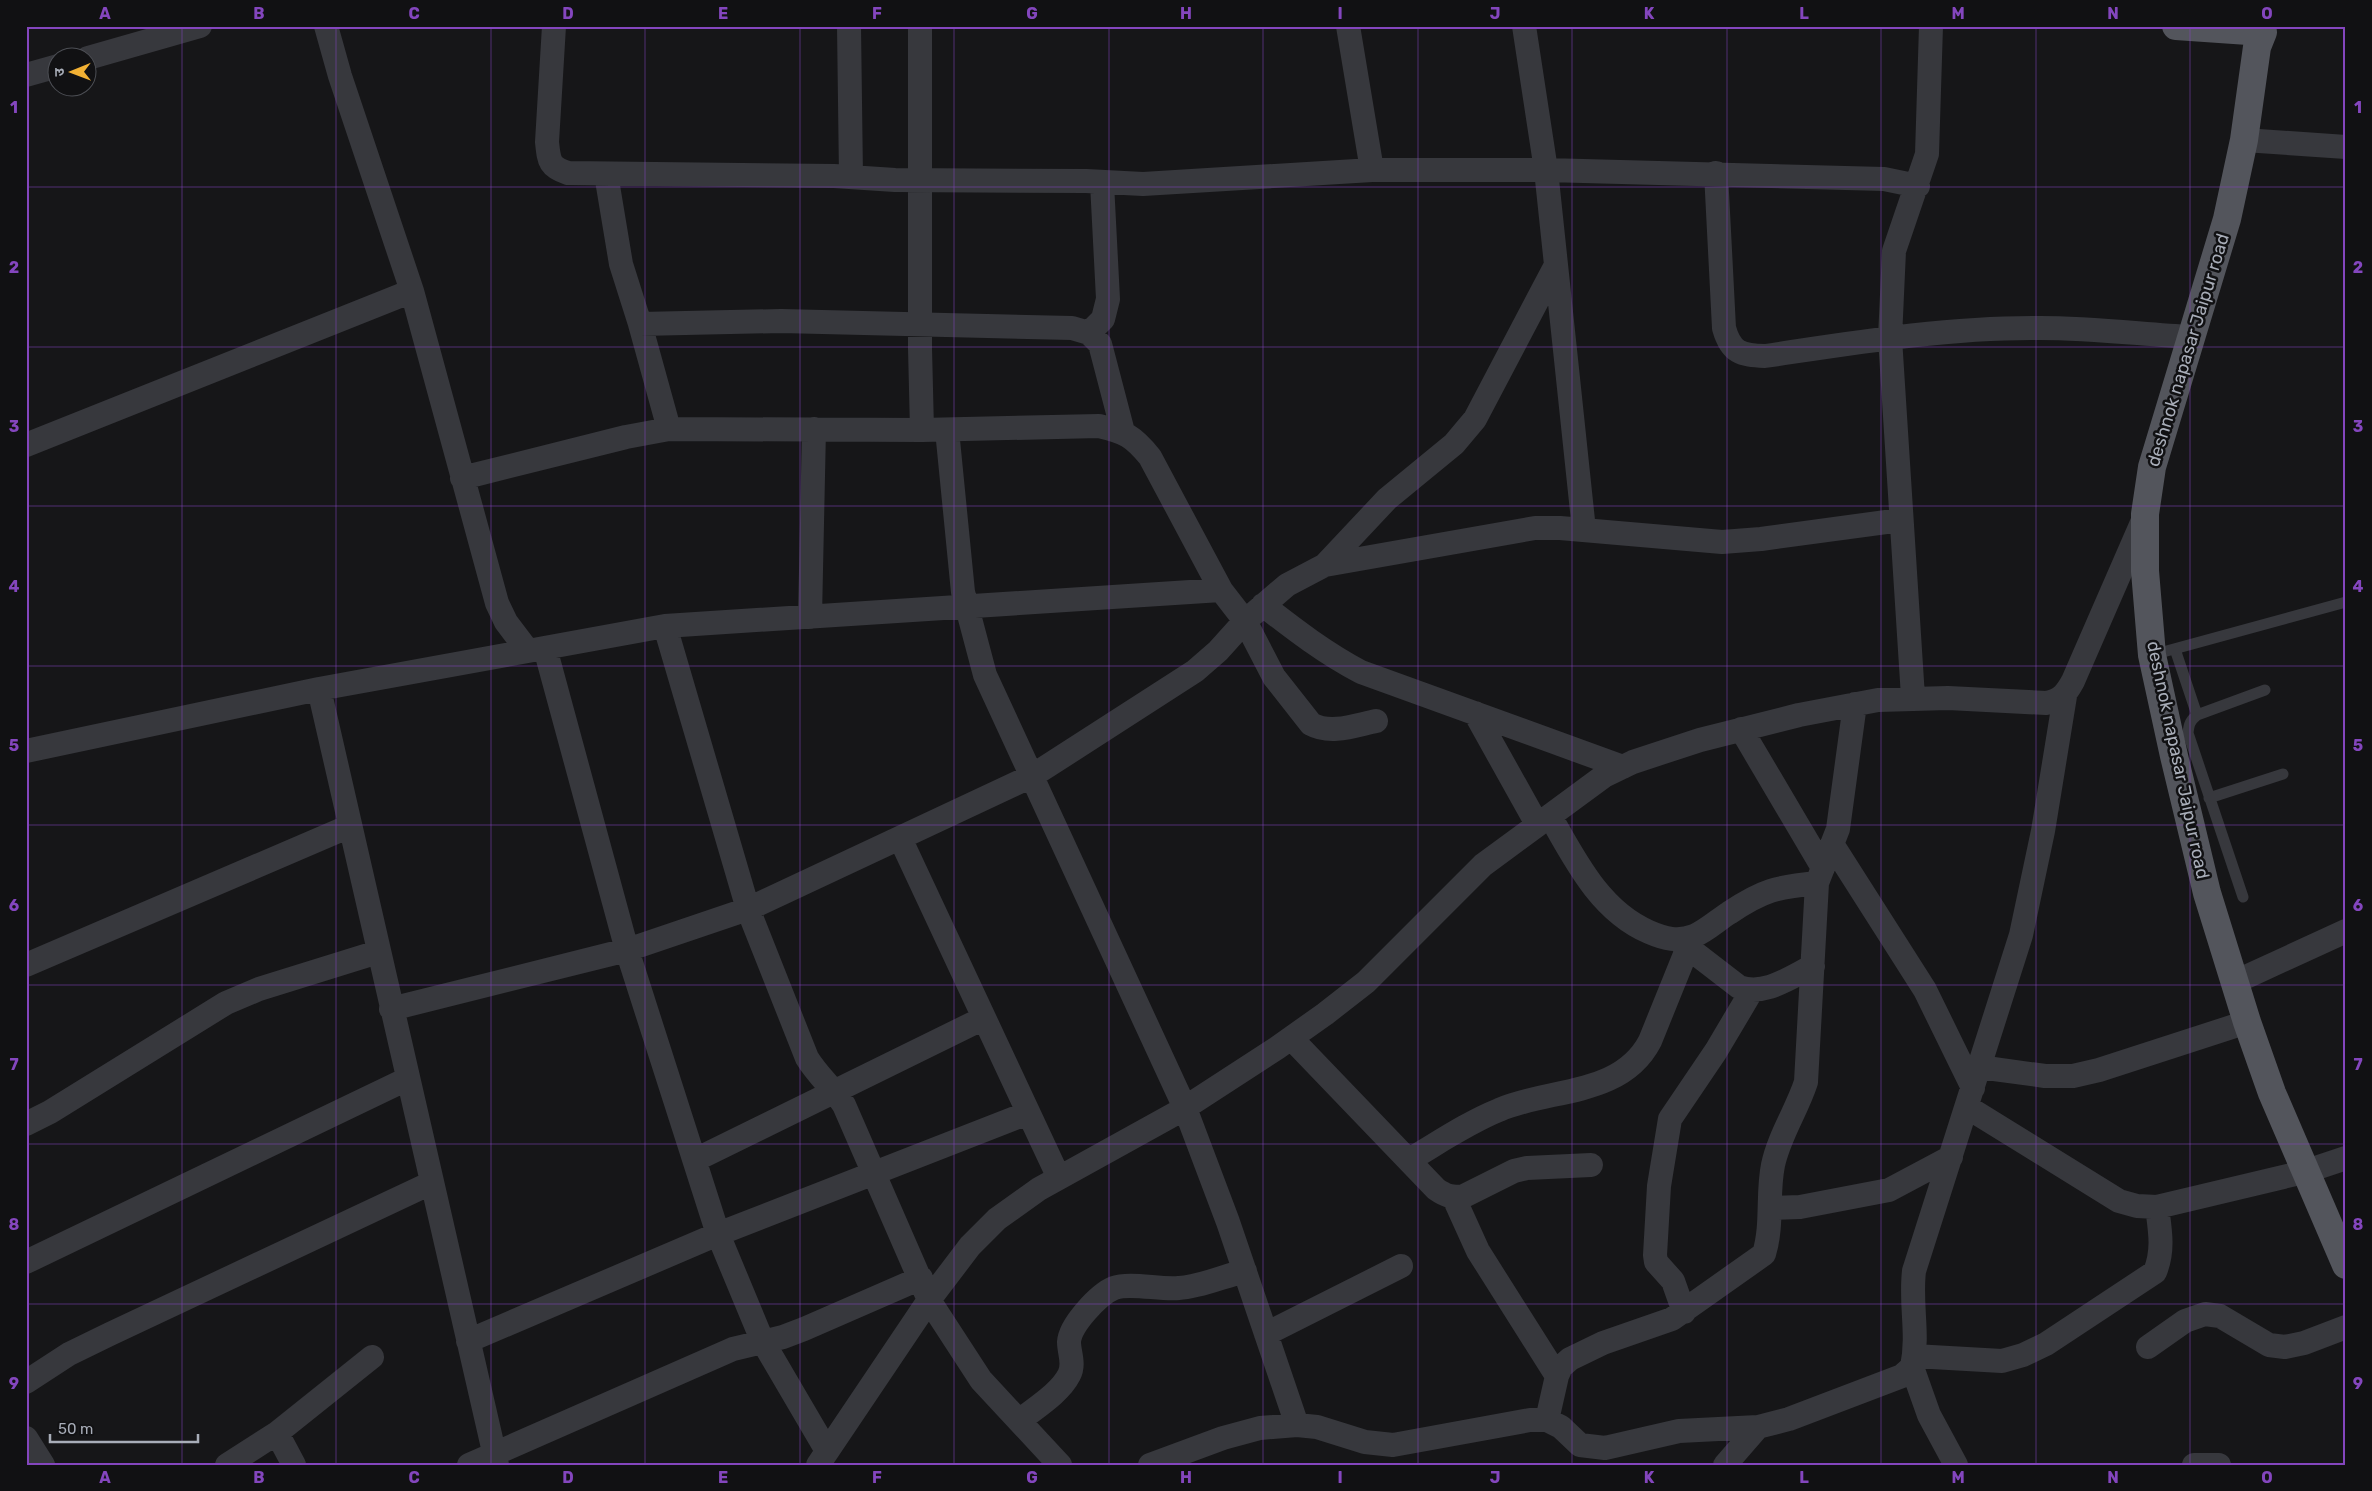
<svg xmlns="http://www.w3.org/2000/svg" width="2372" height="1491" font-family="Rubik,'Noto Sans Devanagari',sans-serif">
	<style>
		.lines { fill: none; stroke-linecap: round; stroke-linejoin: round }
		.lane { stroke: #37383d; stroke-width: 11 }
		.street { stroke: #37383d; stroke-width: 24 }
		.primary { stroke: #53555c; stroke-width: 28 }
		.grid { fill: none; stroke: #8446be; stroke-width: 1; stroke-opacity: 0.55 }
		.labels { text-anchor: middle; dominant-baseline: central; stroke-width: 5; stroke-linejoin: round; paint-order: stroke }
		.street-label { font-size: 18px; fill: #a8adb8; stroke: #111113 }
		.neatline { fill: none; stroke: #8446be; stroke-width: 2 }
		.grid-label { font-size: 16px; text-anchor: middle; font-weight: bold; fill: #8446be }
	</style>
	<rect width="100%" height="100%" fill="#161618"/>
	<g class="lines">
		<!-- lane -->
		<path class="lane" d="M2175,649l22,66
			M2152,655l194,-53
			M2209,798l74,-24
			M2243,897l-55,-164c1,-9 2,-12 9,-18l68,-25"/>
		<!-- street -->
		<path class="street" d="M326,26l14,50 72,215 85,312 9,19 22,29
			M554,26l-7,116c2,19 2,25 21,31l266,3 61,4 191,1 57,3 229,-14h174l338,9 34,7
			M849,26l2,151
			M920,26v322l2,82
			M1348,26l24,144
			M1524,26l22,144 38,360
			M88,58l112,-32
			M26,75l32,-9
			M2244,140l102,7
			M1716,173l8,155c7,25 17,27 41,28 88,-13 178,-28 267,-28 53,-1 106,6 159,9
			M606,174l15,90 19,60 29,105
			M640,324l141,-3 291,7 17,5 11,11 23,88
			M1089,333l14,-14 5,-20 -6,-116
			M947,430l16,162 22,83 200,433 43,114 69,203
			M26,445l386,-154
			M462,478l164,-41 43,-8 253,1 177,-4c26,6 34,10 51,31l71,133 24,31 29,56 37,47c20,11 45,1 65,-3
			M1325,565l62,-66 67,-55 21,-25 81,-154
			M1263,605c32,25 62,48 98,67l262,95
			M810,617l4,-188
			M665,626l83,283 59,149c11,18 26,30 37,47l85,195 52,80 79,85
			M545,648l82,302 91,284 44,106 65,111
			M319,689l178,776
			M1913,697l-23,-359 4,-87 33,-97 4,-128
			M1475,713l62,111
			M1741,729l82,139
			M26,751l293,-62 346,-63 556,-36
			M1550,816c25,44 50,95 99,116 16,7 29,10 45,4 12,-5 24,-16 35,-23 34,-23 48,-26 88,-30
			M900,838l159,340
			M1832,844l93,146 48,98
			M1678,940l61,47c26,9 50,-9 74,-21
			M26,965l324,-139
			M2235,982l111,-51
			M391,1009l236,-59 121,-41 284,-133 163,-105 23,-20 27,-30 42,-36 38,-20 210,-37h25l162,14 39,-3 140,-19
			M1291,1038l145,151c10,7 16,9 28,7l50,-25 13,-3 64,-3
			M1979,1067l66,9h28l26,-6 148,-48
			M1967,1107l152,94 18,5 20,1 147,-35 42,-14
			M26,1124l24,-12 176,-109 33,-14 119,-37
			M695,1160l289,-142
			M1409,1160c29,-17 58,-37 90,-50 50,-22 122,-13 151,-69l38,-94
			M1454,1198l24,53 79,125
			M1770,1208l30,-1 89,-17 62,-33
			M26,1262l381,-183
			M1684,1312l-11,-31 -17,-19 -1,-7 4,-69 11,-67 46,-68 35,-59
			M1266,1334l135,-68
			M468,1341l250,-107 310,-121
			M2148,1347l37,-26 20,-7 15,2 49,29 16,2 19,-4 42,-16
			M1914,1356l88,5 21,-6 23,-11 109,-72c9,-22 5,-42 2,-65
			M1912,1367l17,48 27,50
			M26,1382l43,-28 41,-20 321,-151
			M1547,1420l10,-44 4,-9 9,-8 33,-16 69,-24 92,-65c9,-29 3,-60 9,-89 6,-29 24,-55 33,-83l11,-199 21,-54 17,-125
			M1019,1421c16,-13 41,-28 50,-46 6,-11 0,-22 0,-33 1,-17 30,-48 45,-54 16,-6 46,2 65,0 21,-1 45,-12 66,-17
			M277,1433l17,32
			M26,1438l17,27
			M227,1465l50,-32 95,-76
			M469,1465l264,-116 50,-12 21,-8 117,-51
			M818,1465l111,-165 41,-54 27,-27 42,-30 141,-78 97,-63 48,-34 41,-32 117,-117 121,-89 29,-14 67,-22 99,-25 79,-15 70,-2 98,5c15,-3 20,-9 27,-22l71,-163
			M1150,1465l73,-27 37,-10 37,-3 20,2 48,15 28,3 137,-25h17l14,7 19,18 25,3 74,-17 79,-4 31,-8 113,-43 10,-9c7,-34 -2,-62 2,-96l107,-336 22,-104 22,-135
			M1725,1465l33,-38
			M2194,1465h25"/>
		<!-- primary -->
		<path class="primary" d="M2176,26l87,6 -6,15 -13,93 -17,79 -75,248 -7,47v57l7,84 22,101 33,137 40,129 25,71 74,172"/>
	</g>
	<!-- grid -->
	<path class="grid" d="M182,26v1439M336,26v1439M491,26v1439M645,26v1439M800,26v1439M954,26v1439M1109,26v1439M1263,26v1439M1418,26v1439M1572,26v1439M1727,26v1439M1881,26v1439M2036,26v1439M2190,26v1439M26,187h2320M26,347h2320M26,506h2320M26,666h2320M26,825h2320M26,985h2320M26,1144h2320M26,1304h2320"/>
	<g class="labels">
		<!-- street labels -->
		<g class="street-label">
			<text transform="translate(2188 350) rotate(-73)">deshnok napasar Jaipur road</text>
			<text transform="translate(2178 760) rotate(78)">deshnok napasar Jaipur road</text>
		</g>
	</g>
	<!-- border -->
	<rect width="2372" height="1491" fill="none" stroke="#111113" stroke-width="55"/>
	<!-- north arrow -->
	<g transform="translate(72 72) rotate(269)"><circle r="24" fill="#111113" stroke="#4d4f55"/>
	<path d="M0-4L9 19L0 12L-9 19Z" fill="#f2b134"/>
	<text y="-8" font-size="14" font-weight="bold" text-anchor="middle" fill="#a8adb8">उ</text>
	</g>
	<!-- scale -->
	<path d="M50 1434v8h148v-8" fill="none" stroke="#a8adb8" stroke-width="2.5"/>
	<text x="58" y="1434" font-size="15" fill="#a8adb8" stroke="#111113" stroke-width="4" paint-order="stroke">50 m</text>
	<rect x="28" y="28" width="2316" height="1436" class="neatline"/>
	<g class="grid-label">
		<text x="105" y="19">A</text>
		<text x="259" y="19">B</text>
		<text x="414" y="19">C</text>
		<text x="568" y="19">D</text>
		<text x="723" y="19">E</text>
		<text x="877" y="19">F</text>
		<text x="1032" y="19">G</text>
		<text x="1186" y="19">H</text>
		<text x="1340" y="19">I</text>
		<text x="1495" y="19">J</text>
		<text x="1649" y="19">K</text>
		<text x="1804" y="19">L</text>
		<text x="1958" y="19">M</text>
		<text x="2113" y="19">N</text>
		<text x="2267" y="19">O</text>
		<text x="14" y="113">1</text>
		<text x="2358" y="113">1</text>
		<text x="14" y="273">2</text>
		<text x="2358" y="273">2</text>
		<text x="14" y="432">3</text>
		<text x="2358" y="432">3</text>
		<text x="14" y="592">4</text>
		<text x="2358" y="592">4</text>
		<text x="14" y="751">5</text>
		<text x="2358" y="751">5</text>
		<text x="14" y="911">6</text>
		<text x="2358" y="911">6</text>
		<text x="14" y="1070">7</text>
		<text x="2358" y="1070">7</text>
		<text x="14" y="1230">8</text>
		<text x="2358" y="1230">8</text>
		<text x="14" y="1389">9</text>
		<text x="2358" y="1389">9</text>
		<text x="105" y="1483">A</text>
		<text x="259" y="1483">B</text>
		<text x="414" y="1483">C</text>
		<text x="568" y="1483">D</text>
		<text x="723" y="1483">E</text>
		<text x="877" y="1483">F</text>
		<text x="1032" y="1483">G</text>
		<text x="1186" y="1483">H</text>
		<text x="1340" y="1483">I</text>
		<text x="1495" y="1483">J</text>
		<text x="1649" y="1483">K</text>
		<text x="1804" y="1483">L</text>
		<text x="1958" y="1483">M</text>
		<text x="2113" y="1483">N</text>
		<text x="2267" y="1483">O</text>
	</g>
</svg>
